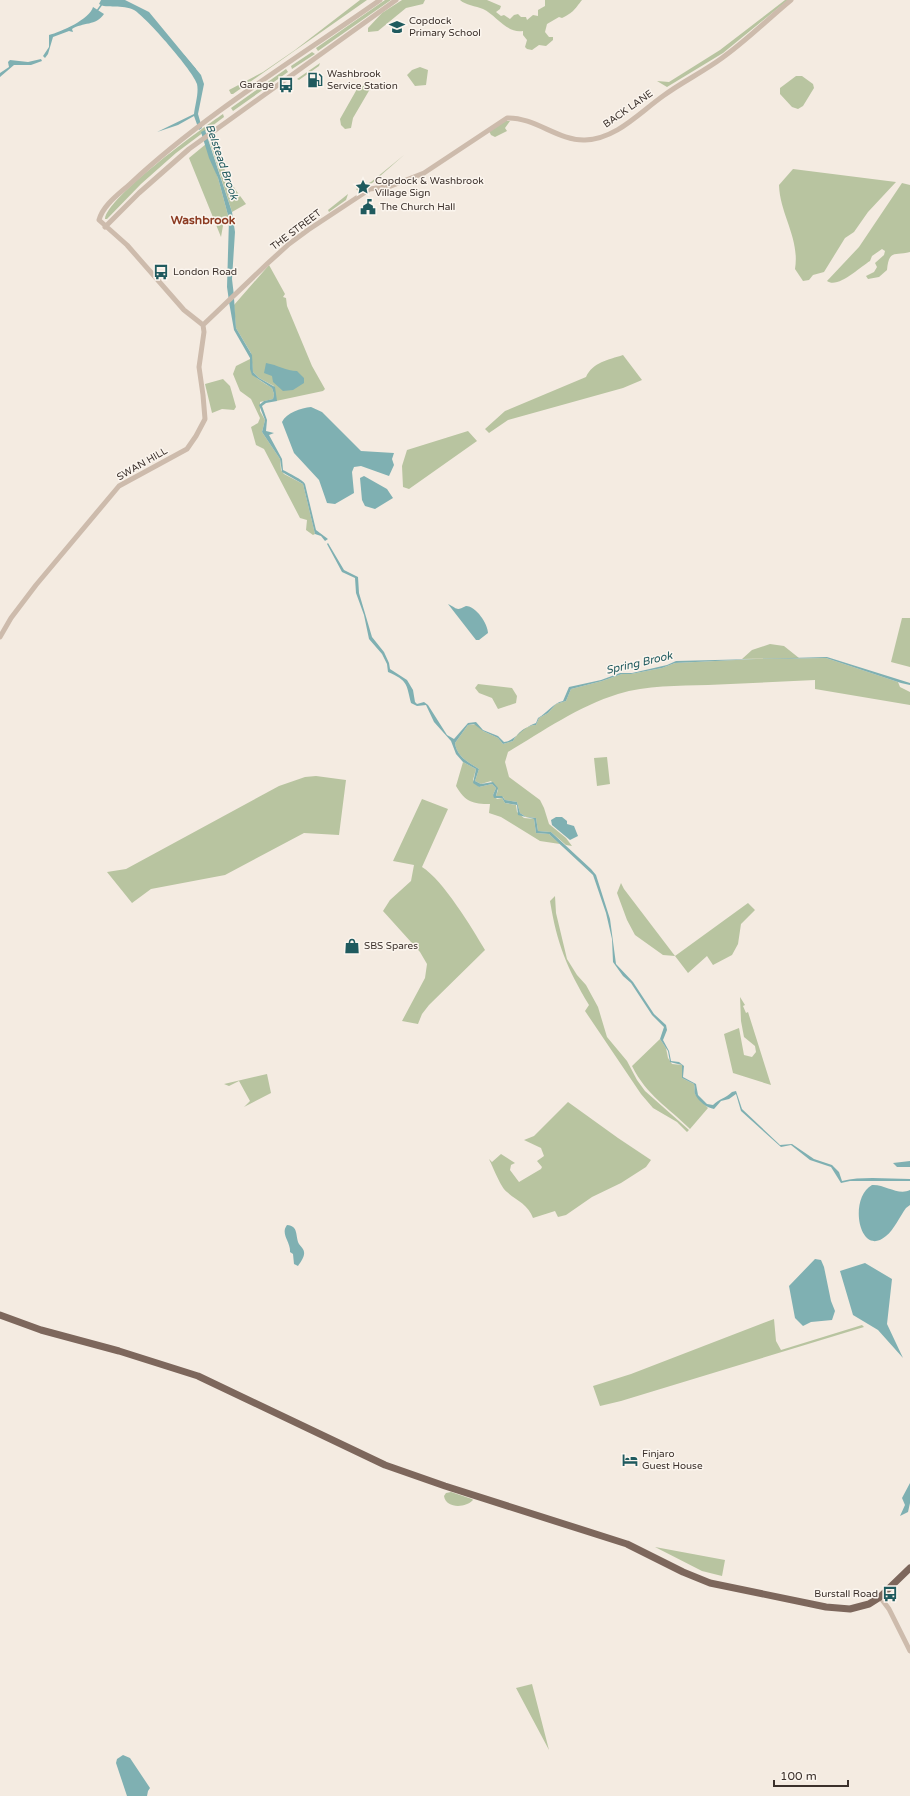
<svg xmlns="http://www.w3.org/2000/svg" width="910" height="1796" font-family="'Varela Round',sans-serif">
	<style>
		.green { fill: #b8c4a0 }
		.water { fill: #7fb0b2 }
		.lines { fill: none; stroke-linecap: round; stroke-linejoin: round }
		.stream { stroke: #7fb0b2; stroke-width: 1.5 }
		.minor { stroke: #cdbbac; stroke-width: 5 }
		.major { stroke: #7d675c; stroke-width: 7 }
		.labels { text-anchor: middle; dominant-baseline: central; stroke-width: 3; stroke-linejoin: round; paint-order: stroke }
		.poi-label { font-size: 10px; fill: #3b302b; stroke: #fbf5ee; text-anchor: start }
		.street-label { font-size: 10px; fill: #3b302b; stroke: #fbf5ee }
		.water-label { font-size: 11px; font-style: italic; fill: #1f5a5e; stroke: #fbf5ee }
		.quarter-label { font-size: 12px; font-weight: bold; fill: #8c3b22; stroke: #fbf5ee }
	</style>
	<rect width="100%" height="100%" fill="#f4ebe1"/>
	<!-- green -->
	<path class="green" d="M360,0h7l-134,94h-2l-2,-4 34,-18 32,-22z
		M385,0h6l-73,51 -2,-3z
		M402,0h23l-2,4 -17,4 -28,23 -10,1v-4l14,-15z
		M460,0h27l14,6 -1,3 -4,3 5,4 3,-1 6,4 4,-4 4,-1 3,3h5l1,3 6,-5 5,1v-6l7,-4v-6h37c-8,10 -8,12 -20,18l-3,-1 -12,7 -2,8 4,5h4v3l-7,6 -7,-1 -7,5 -5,-1 -2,-2 2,-7 -4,-5v-4c-16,3 -27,-16 -40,-22 -7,-3 -18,-4 -23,-9z
		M785,0h3l-65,53 -56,34 -10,-6 12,1 51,-32z
		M312,52l3,2 -23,15 -1,-3z
		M320,63l-1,3 -20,14 -2,-1z
		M420,67l8,3 -2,15 -11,1 -8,-11 5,-5z
		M286,69l2,3 -55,39 -2,-3z
		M796,76h6l11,8 1,4 -11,18 -5,3 -6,-2 -12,-13v-6z
		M368,83l2,6 -17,29 -2,10 -6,1 -4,-4 -1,-6 17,-30z
		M223,114l1,3 -48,36 -35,31 -34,35h-2c2,-22 96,-90 118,-105z
		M504,121h6l-5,7 2,3 -12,6 -4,-2 -2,-4z
		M209,140l26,49 11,15 -14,8z
		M206,144l12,34 11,41 -5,1 -3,17 -32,-79z
		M404,155l-33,29 -12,8 -3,-3 15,-7z
		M793,169l103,13 -28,30 -14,20 -9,6 -21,34 -11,3 -4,5 -6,1 -8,-12c5,-31 -15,-54 -16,-84z
		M902,183l8,2v67c-15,4 -21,-3 -23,18l-8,7 -11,2 -2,-3 8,-4 3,-5 -2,-4 9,-8 1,-4 -3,-2 -10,7 -2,5c-10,6 -32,28 -43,20l32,-34z
		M348,194l-2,6 -17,12 -1,-2z
		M269,265l16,29 -2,3 3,1 1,8 25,60 13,23 -2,2 -47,10 -2,-15 -15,-8 -6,-6 -2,-19 -15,-25 -2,-23z
		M623,355l19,25 -19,8 -115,32 -19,13 -4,-4 20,-18 81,-34c7,-15 22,-17 37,-22z
		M250,359c0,18 8,20 22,29l2,6 -1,5 -13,3v9l5,9 -3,12 18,27 1,11 3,4 19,10 12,50 -2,1 -7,-5 1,-10 -7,-2 -36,-69 -8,-4 -5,-18 7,-4 2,-5 -9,-19 -11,-8 -7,-17 3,-8z
		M223,379l7,7 6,21 -2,3 -12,-1 -10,4 -7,-29z
		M468,431l9,10 -68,48 -6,-2 -1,-21 5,-16z
		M902,618h8v49l-19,-5z
		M770,644l14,2 15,12 -57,1 10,-9z
		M826,658l72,24 2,5 10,5v13l-95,-16v-9c-36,2 -71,3 -107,5 -30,1 -61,0 -90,9 -39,12 -75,37 -110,58l-3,10 4,15 31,23 4,8 5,16 17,14 6,8 -6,-1 -15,-13 -13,-1 -2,-13 -10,-1 -6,-4 -3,-11 -12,-2 -2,-3 -7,-1 2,-6 -7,-9 -10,3 -6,-3 4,-12c-11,-7 -22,-12 -24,-26l13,-18 9,-1 6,7 15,7 5,6 10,-3c4,-8 14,-16 23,-16l3,-7 9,-5 8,-9 10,-3 5,-12 31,-8 20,-7h9l31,-6 13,-5 81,-4z
		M478,684l34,4 5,8 -1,7 -18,6 -6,-11 -13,-5 -4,-5z
		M607,757l3,27 -13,2 -3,-28z
		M463,762l13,7 -3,11 6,7 13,-3 4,4 -3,7 4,4 5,-1 3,5 11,2 1,7 7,6 10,1 2,14 13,1 11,10 -20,-3 -39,-24 -12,-4 1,-9c-17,0 -25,-2 -34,-18z
		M316,776l30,4 -7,55 -35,-2 -79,42 -74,14 -19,14 -25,-31 19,-3 153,-83 26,-9z
		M422,799l26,10 -26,58c21,13 50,61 63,83l-56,55 -7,9 -4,10 -16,-3 23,-43 2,-14 -7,-12 -37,-41 7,-11 21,-19 3,-16 -21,-4z
		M621,883l3,6 51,67 73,-53 7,7 -14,14 -3,20 -6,11 -19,10 -6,-9 -19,17 -13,-17 -12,-1 -28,-20 -8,-15 -10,-27z
		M555,896l1,17 11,46 10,16 9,10 12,22 9,30 20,24 10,19 8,11 44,39 -2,2 -10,-10 -24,-14 -12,-14 -56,-83 4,-6c-22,-37 -32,-61 -39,-104z
		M740,997l5,8 -2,1 3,7 2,-1 23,73 -38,-12 -9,-39 15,-6 5,27 8,2 4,-5 -1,-6 -11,-9 -3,-16z
		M660,1039l6,9 2,10 4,6 10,1v13l12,6 1,10 13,14 -18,21c-22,-22 -43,-33 -58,-63z
		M267,1074l4,19 -27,14 6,-6 -11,-20 -10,5 -5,-2z
		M568,1102l50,36 33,22 -5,7 -25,16 -29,14 -26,18 -8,2 -3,-6 -22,7c-5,-14 -16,-17 -26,-26 -6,-4 -14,-25 -18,-33l3,3 9,-8 14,9 -4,2 -1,5 9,12 22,-13 1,-2 -5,-6 7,-5 -3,-8 -17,-8 10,-4z
		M774,1319l2,22 5,9 81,-25 2,2 -243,74 -21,5 -7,-20 38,-12z
		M451,1492l21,7 1,1c-7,8 -27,9 -29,-4l2,-3z
		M655,1547l70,13 -3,16 -20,-5z
		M532,1684l17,66 -33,-62z"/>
	<!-- water -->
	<path class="water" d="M101,0h24l24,12 52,63 3,9 -6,30 4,14 -3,2 -5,-14 -16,9 -21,7 37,-18c1,-9 5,-21 3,-30 -3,-12 -51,-67 -63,-74 -11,-6 -28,-1 -35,-6z
		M93,7l11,7c-8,12 -21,8 -32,15l1,3 -4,-1 -16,6 -5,17 -3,4 -2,-2 6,-9v-12c12,-3 41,-16 44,-28z
		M41,59l1,2 -11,4h-17l-14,12v-4l9,-6 -1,-5 2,-2 18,2z
		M205,130l27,82 3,20 -3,47 2,17 -5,5 -2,-14 2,-68 -11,-41 -9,-20 -8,-26z
		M234,298l2,30 16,27 1,17 6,6 16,9 2,14 -11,2 -4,3 5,14 -1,11 8,2 -5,2 13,24 1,11c6,3 20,10 22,14l11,46 12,9 -3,2 -4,-5 -6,-2 -12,-50 -21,-12 -2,-13 -18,-27 3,-12 -6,-15 5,-4 9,-2 1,-5 -2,-6 -20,-13 -2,-6v-11l-16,-28 -5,-28z
		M266,363c12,2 20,8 31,8l7,7v5l-11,7 -10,1 -10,-9 -1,-6 -8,-3z
		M311,407l11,5 39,39 33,2 -2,6 2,6 -5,11 -28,-10 -7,1 -2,5 2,21 -19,11 -8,-1 -8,-23 -25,-27 -12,-31c4,-9 19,-14 29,-15z
		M364,476l23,13 6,9 -18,11 -10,-3 -3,-6 -2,-22z
		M328,543l16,27 14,7 1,16 13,44 12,15 5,11 1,6 17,11 6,10 2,12 2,2 7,-2 4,3 19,30 7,4 14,-16 8,-1 7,8 15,6 6,6c10,0 20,-16 32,-19l2,-5c9,-5 15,-15 25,-17l6,-14 32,-7 19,-7h12l35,-8 9,-4 151,-4 83,26v2l-9,-2 -75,-25 -70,1 -81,4 -13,5 -31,6h-9l-20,7 -31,8 -5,12 -10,3 -8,9 -9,5 -3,7c-9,0 -19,8 -23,16l-10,3 -5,-6 -15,-7 -9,-7 -6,1 -13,18c2,14 13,19 24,26l-4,12 6,3 12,-2 5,6 -2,8h6l3,4 12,2 3,11 6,4 10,1 2,13 13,1 40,37 5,6 14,44 6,45 17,18 21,32 12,11 1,5 -4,10 6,11 2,10 8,1 5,4 -1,11 13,7 2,11 9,9 6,1c6,-6 13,-7 19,-13l4,-1 6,18 38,36 12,-1 22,15 18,6 7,7 3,9c21,-5 46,-2 68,-2v2h-60l-9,2 -10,-16 -21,-7 -19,-15 -10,2 -40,-36 -5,-17 -7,5 -8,2 -7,8c-7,-1 -16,-8 -19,-15 -1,-3 0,-6 -1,-10l-12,-6v-13l-12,-3 -2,-11 -8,-12 4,-12 -12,-12 -21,-32 -8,-7 -10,-14 -1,-23 -6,-26 -13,-38 -44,-41 -13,-1 -2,-14 -16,-4 -1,-10 -12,-2 -3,-5h-8l-1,-3 3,-7 -4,-4 -13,3 -6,-4 3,-14 -13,-7 -7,-8 -5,-13 -17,-19 -8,-17 -9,1 -6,-3c-5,-20 -3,-22 -23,-31l-1,-8 -5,-10 -13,-15 -5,-24 -8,-22 -1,-15 -13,-6 -15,-28z
		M448,604c10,5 8,7 18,2 10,0 22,18 22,27l-9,7h-3z
		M556,817h6l5,4v3l7,2 4,10 -8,4 -18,-15 -1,-5z
		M910,1161v6h-13l-4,-4z
		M872,1185c13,-1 26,11 38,5v15l-4,3c-6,8 -12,22 -20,28 -27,23 -38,-38 -14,-51z
		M287,1225c12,1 8,11 12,19 2,3 5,5 5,8 1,5 -4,11 -6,14l-4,-2 -1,-10 -3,-2c1,-10 -10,-18 -3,-27z
		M815,1259l6,1 3,7 7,34 4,10 -3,9 -21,2 -8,4 -8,-8 -6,-32z
		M865,1263l27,16 -5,45 16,34 -25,-28 -25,-15 -13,-44z
		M910,1483v20l-2,9 -8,4 5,-11 -3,-7z
		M123,1755l7,3 20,30 -2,3 -1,5h-20l-11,-33 1,-4z"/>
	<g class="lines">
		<!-- stream -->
		<path class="stream" d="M97,11l5,-7
			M184,56l11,13"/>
		<!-- minor -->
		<path class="minor" d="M105,227l34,-34 50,-44 207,-149
			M203,325l65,-62 21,-19 19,-14 62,-41 21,-3 33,-13 83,-55c28,-1 51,23 78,22 31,-1 54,-27 78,-44 19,-14 40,-24 59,-38 24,-17 46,-39 69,-58
			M203,325l-19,-15 -57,-65 -28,-25c4,-15 20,-26 31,-36 75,-70 166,-125 250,-184
			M0,637l11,-19 25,-33 83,-99 68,-37 9,-13 9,-17 -2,-24 -4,-28 5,-35 -1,-7
			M880,1597l9,12 21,42"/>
		<!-- major -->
		<path class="major" d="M0,1315l41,15 78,21 79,25 187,89 60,21 182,58 56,28 27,11 116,24 24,2 19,-5 11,-7 30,-29"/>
	</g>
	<!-- icons -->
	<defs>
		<symbol id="school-bare" viewBox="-9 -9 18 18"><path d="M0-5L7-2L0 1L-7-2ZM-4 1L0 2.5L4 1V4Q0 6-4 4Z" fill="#1f5a5e" stroke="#fbf5ee" stroke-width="2.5" paint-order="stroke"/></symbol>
		<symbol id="fuel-bare" viewBox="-9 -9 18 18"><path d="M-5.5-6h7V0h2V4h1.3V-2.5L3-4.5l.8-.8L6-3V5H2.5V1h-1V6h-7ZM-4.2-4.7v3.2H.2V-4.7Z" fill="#1f5a5e" stroke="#fbf5ee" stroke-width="2.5" paint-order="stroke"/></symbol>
		<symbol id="bus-bare" viewBox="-9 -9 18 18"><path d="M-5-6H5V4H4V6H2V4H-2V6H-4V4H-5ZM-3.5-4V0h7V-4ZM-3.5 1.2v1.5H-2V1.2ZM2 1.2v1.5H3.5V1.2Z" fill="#1f5a5e" stroke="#fbf5ee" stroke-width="2.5" paint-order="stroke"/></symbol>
		<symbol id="sight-bare" viewBox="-9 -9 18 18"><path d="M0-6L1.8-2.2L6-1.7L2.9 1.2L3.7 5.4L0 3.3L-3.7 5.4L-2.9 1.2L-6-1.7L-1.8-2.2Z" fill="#1f5a5e" stroke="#fbf5ee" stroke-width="2.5" paint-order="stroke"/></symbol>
		<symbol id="civic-bare" viewBox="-9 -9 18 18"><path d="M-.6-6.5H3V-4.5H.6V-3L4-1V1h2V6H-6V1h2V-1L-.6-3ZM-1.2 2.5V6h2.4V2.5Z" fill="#1f5a5e" stroke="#fbf5ee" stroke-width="2.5" paint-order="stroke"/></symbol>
		<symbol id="shop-bare" viewBox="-9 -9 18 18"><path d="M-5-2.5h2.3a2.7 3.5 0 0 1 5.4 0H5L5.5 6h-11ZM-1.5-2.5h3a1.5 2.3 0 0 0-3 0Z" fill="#1f5a5e" stroke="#fbf5ee" stroke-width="2.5" paint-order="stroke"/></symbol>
		<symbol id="hotel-bare" viewBox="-9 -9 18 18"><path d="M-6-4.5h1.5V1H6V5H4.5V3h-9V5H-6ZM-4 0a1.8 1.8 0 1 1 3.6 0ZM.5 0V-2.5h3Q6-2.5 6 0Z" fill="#1f5a5e" stroke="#fbf5ee" stroke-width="2.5" paint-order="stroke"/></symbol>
	</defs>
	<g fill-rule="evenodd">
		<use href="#school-bare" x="386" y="16" width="22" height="22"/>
		<use href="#fuel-bare" x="304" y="69" width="22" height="22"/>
		<use href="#bus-bare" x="275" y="74" width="22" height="22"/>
		<use href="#sight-bare" x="352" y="176" width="22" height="22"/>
		<use href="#civic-bare" x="357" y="196" width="22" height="22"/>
		<use href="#bus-bare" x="150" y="261" width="22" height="22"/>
		<use href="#shop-bare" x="341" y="935" width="22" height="22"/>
		<use href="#hotel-bare" x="619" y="1449" width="22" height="22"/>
		<use href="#bus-bare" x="879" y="1583" width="22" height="22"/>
	</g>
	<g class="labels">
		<!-- poi labels -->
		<g class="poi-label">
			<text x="409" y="21">Copdock<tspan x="409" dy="12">Primary School</tspan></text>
			<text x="327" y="74">Washbrook<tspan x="327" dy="12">Service Station</tspan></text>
			<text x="274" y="85" text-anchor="end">Garage</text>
			<text x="375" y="181">Copdock &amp; Washbrook<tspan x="375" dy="12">Village Sign</tspan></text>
			<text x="380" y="207">The Church Hall</text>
			<text x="173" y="272">London Road</text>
			<text x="364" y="946">SBS Spares</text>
			<text x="642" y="1454">Finjaro<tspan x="642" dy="12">Guest House</tspan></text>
			<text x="878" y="1594" text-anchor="end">Burstall Road</text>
		</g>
		<!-- street labels -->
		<g class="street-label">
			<text transform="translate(628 109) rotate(-35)">BACK LANE</text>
			<text transform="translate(296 230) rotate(-37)">THE STREET</text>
			<text transform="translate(142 464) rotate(-30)">SWAN HILL</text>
		</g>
		<!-- water labels -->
		<g class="water-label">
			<text transform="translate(222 162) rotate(71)">Belstead Brook</text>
			<text transform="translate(639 663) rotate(-13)">Spring Brook</text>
		</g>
		<!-- quarter labels -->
		<g class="quarter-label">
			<text x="203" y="220">Washbrook</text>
		</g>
	</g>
	<!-- scale -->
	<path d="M774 1780v6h74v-6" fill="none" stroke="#3b302b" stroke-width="2"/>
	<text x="780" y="1780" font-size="12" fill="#3b302b" stroke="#fbf5ee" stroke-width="3" paint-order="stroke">100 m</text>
</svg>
